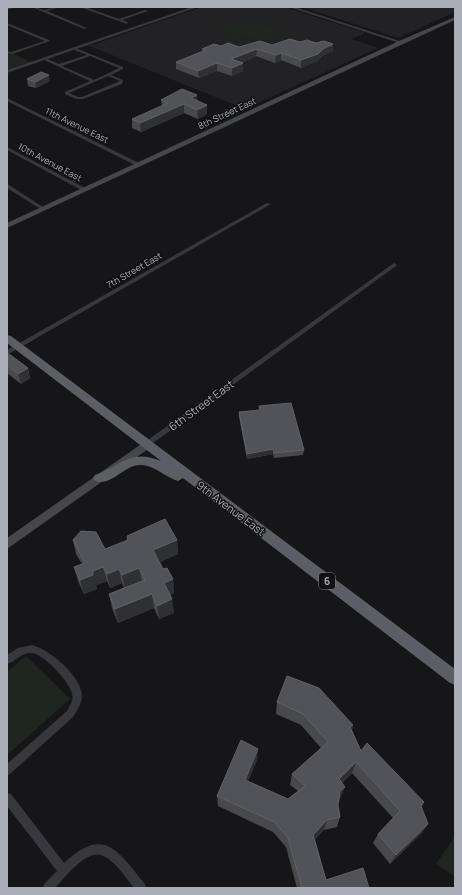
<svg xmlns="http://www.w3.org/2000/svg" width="462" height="895" font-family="Manrope,sans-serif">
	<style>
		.built { fill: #222225 }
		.green { fill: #1e261f; fill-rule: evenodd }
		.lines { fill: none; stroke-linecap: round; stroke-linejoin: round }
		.minor { fill: #37383d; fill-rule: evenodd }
		.tertiary { fill: #37383d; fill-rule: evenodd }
		.secondary { fill: #45474d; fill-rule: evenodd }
		.trunk { fill: #5b5e65; fill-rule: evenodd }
		.wall { fill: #47494d }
		.shaded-wall { fill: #2f3033 }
		.building { fill: #525359; stroke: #5f6168 }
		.labels { text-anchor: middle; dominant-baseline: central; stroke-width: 3; stroke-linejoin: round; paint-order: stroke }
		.far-street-label { font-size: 9px; fill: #a8adb8; stroke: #111113 }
		.shield { fill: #111113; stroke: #7b7e86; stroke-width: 1 }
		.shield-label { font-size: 10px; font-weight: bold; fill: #a8adb8 }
		.street-label { font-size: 11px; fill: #a8adb8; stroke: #111113 }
	</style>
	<rect width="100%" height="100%" fill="#161618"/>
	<!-- built -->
	<path class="built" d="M201,7h84l81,26 -15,6 27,9 -133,61 -158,-64 8,-1z
		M302,7h153v5l-57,26z"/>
	<!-- green -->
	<path class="green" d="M232,23c15,0 55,-4 65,8v2c-11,12 -64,6 -81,6l1,-2 -7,-5 1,-4 6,-3zM229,24c13,0 57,-3 64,8 -6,10 -70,8 -79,1l2,-5 10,-3 -1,11 51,1v-11z
		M7,50l23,12 -23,8z
		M26,656l44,43 -63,56v-83z
		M455,836v41l-19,-13z"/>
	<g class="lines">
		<!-- minor -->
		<path class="minor" d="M11,7h6l-10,3v-2z
			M32,7c5,0 9,3 13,3 5,-1 9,-3 14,-3l-12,4 40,17 -3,1z
			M80,7h5l34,12 26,-9 3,1 -26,9 6,2 -1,2z
			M7,23l42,17 1,1 -38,13 -5,-1v-2l4,1 34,-11 -38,-16z
			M75,48l48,19v2l-12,6 12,5 -1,4 -39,15h-7l-11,-5v-2l25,-11 -48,-22 3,-1 14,6 28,-9 -13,-5zM90,56l29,12 -25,12 -32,-14zM108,76l12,5 -38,16h-4l-9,-4z
			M7,98l134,66v1l-4,1 -130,-65z
			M7,147l80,42v1l-4,1 -76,-41z
			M7,185h2l37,24 -4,1 -35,-22z
			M267,203l4,1 -264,151v-5z
			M394,263l3,2 -1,1 -247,180h-4l-1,-2 1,-2z
			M32,645c18,5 50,31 50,52 -1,7 -5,14 -9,20l-63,57 -3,2v-12l60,-53c3,-6 7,-11 5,-17 -2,-12 -28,-40 -40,-41 -10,-1 -16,8 -25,11v-9l11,-7z
			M7,793l4,1 53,69c40,-38 54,-12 81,21l1,4h-12c-8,-10 -20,-29 -33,-33 -15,-5 -37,23 -46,33h-12l1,-4 13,-13 -50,-65z"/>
		<!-- tertiary -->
		<path class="tertiary" d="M192,7h6l-191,66v-3z
			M289,7h6l108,35 -4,1z"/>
		<!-- secondary -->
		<path class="secondary" d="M455,17v3l-448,208v-5l392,-182z
			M147,440l4,1 1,3 -1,3 -144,102v-11z"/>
		<!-- trunk -->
		<path class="trunk" d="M7,335l4,1 444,333v16l-5,-2 -267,-205 -5,3c-13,-4 -24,-16 -37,-16 -17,-1 -29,22 -46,16l-2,-3 2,-3c26,-9 35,-27 66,-14l-154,-118z"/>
	</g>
	<!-- wall -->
	<path class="wall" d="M300,42l33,9 -11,5 -5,5 -16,7 -20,-8 -6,3 -19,-7 -15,7h2v8l-11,5 -15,-5 -18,7 -23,-9v-7l27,-10 -1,-3 19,-3 18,1 33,-2z
		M27,79l23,2 -14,7 -8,-2z
		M161,100l37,1 9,13 -9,5 -14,-6 -43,19 -9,-4v-9l30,-13z
		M7,355l21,13 2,10 -9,6 -14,-11z
		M259,406l45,44 -1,5 -29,3 -1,-4 -26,5 -8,-42v-5l20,-2z
		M127,536l50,4 1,14 -18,8 3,7 10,10 1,14 -4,2 4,18 -15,6 -5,-11 -36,15 -6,-15 -3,-14 15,-6 -2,-5 -12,5 -3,-7 -11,4 1,4 -13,5 -6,-13 -4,-14 8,-3 -6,-10 -3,-14 32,9 22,-8z
		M277,702l76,23 -1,6 9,20 63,51 -3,5 1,26 -32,31 -17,-21 5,-9 15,-16 -41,-45 -10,10 -1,14 -2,3 -1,5 2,12 -3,10 -13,3 -9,9 11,41 43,8h-72l-11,-41 -13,-15 -55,-26 -1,-10 40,-36 -9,21 40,18 10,-8 -8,-6 2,-11 29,-26 -20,-23 -25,-11z"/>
	<!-- shaded-wall -->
	<path class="shaded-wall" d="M333,44v7l-11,5 -5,5 -16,7v-8z
		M257,49l-1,7 -25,11v-8z
		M281,53v7l-6,3 1,-8z
		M217,63v8l-18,7 -1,-7z
		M243,63v8l-11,5v-8z
		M49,75l1,6 -14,7 -1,-6z
		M197,95l1,9 -7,3v-9z
		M184,104v9l-43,19 -1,-9z
		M207,105v9l-9,5 -1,-9z
		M28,368l2,10 -9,6 -3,-10z
		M273,449v5l-26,5v-5z
		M177,540l1,14 -23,10 -2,-14z
		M103,567l4,14 -11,4 1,4 -13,5 -4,-14 13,-9z
		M139,568l3,14 -17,7 -3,-14z
		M119,569l3,14 -12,5 -3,-14z
		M173,579l1,14 -8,4 -2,-14z
		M152,594l2,14 -36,15 -3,-14z
		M172,599l2,14 -15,6 -2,-13z
		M353,725l-3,11v-9z
		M258,749l-1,11 -13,30 1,-10z
		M356,762l-4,11 -17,17 4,-11z
		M345,787l-4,10 -4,4 3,-10z
		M327,820l-3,10 -13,14 2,-9z
		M428,824l-6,9 -32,31 6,-9z"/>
	<!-- building -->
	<path class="building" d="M290,39l10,3 7,-2 9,3 8,-2 9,3 -10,5 -5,5 -17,6 -20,-7 -5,2 -19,-6 -26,10 12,4 -11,5 -15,-5 -19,8 -22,-9 30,-12 -4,-1 12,-5 7,2 7,-3 11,4 21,-6 12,4z
		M41,72l8,3 -14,7 -8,-3z
		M182,89l15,6 -6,3 16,7 -10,5 -13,-6 -44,19 -8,-4 36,-16 -7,-3z
		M9,354l19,14 -10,6 -11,-9v-10z
		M291,403l13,47 -30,3 -1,-4 -26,5 -8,-42 21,-2 -1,-4z
		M165,519l12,21 -24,10 10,19 4,-1 6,11 -9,4 8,16 -15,7 -5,-12 -37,15 -6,-15 36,-14 -6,-12 -17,7 -3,-6 -12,5 -4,-7 -10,4v4l-13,5 -6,-13 11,-4 -12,-23 8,-9 15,1 9,17 23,-9 -1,-4z
		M287,676l32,12 34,37 -3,2 11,24 6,-8 57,59 -3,4 7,18 -32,31 -18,-21 22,-23 -44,-49 -17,17 6,8 -5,4 -2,14 2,12 -13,3 -14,15 13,45 37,-12 6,20h-67l-14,-50 -14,-16 -57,-26 24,-56 17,9 -13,31 43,19 17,-13 -13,-12 36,-32 -25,-28 -26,-12z"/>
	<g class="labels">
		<!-- far-street labels -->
		<g class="far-street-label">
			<text transform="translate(227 113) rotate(-25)">8th Street East</text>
			<text transform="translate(77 125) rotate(26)">11th Avenue East</text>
			<text transform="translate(50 162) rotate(28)">10th Avenue East</text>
			<text transform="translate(134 270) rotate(-30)">7th Street East</text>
		</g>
		<!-- shield labels -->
		<rect class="shield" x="319" y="573" width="16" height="16" rx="3"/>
		<g class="shield-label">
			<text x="327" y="581">6</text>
		</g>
		<!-- street labels -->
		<g class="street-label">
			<text transform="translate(201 405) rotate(-36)">6th Street East</text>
			<text transform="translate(231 508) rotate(37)">9th Avenue East</text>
		</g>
	</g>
	<!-- border -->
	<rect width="462" height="895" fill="none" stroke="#a8adb8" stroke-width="16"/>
</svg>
